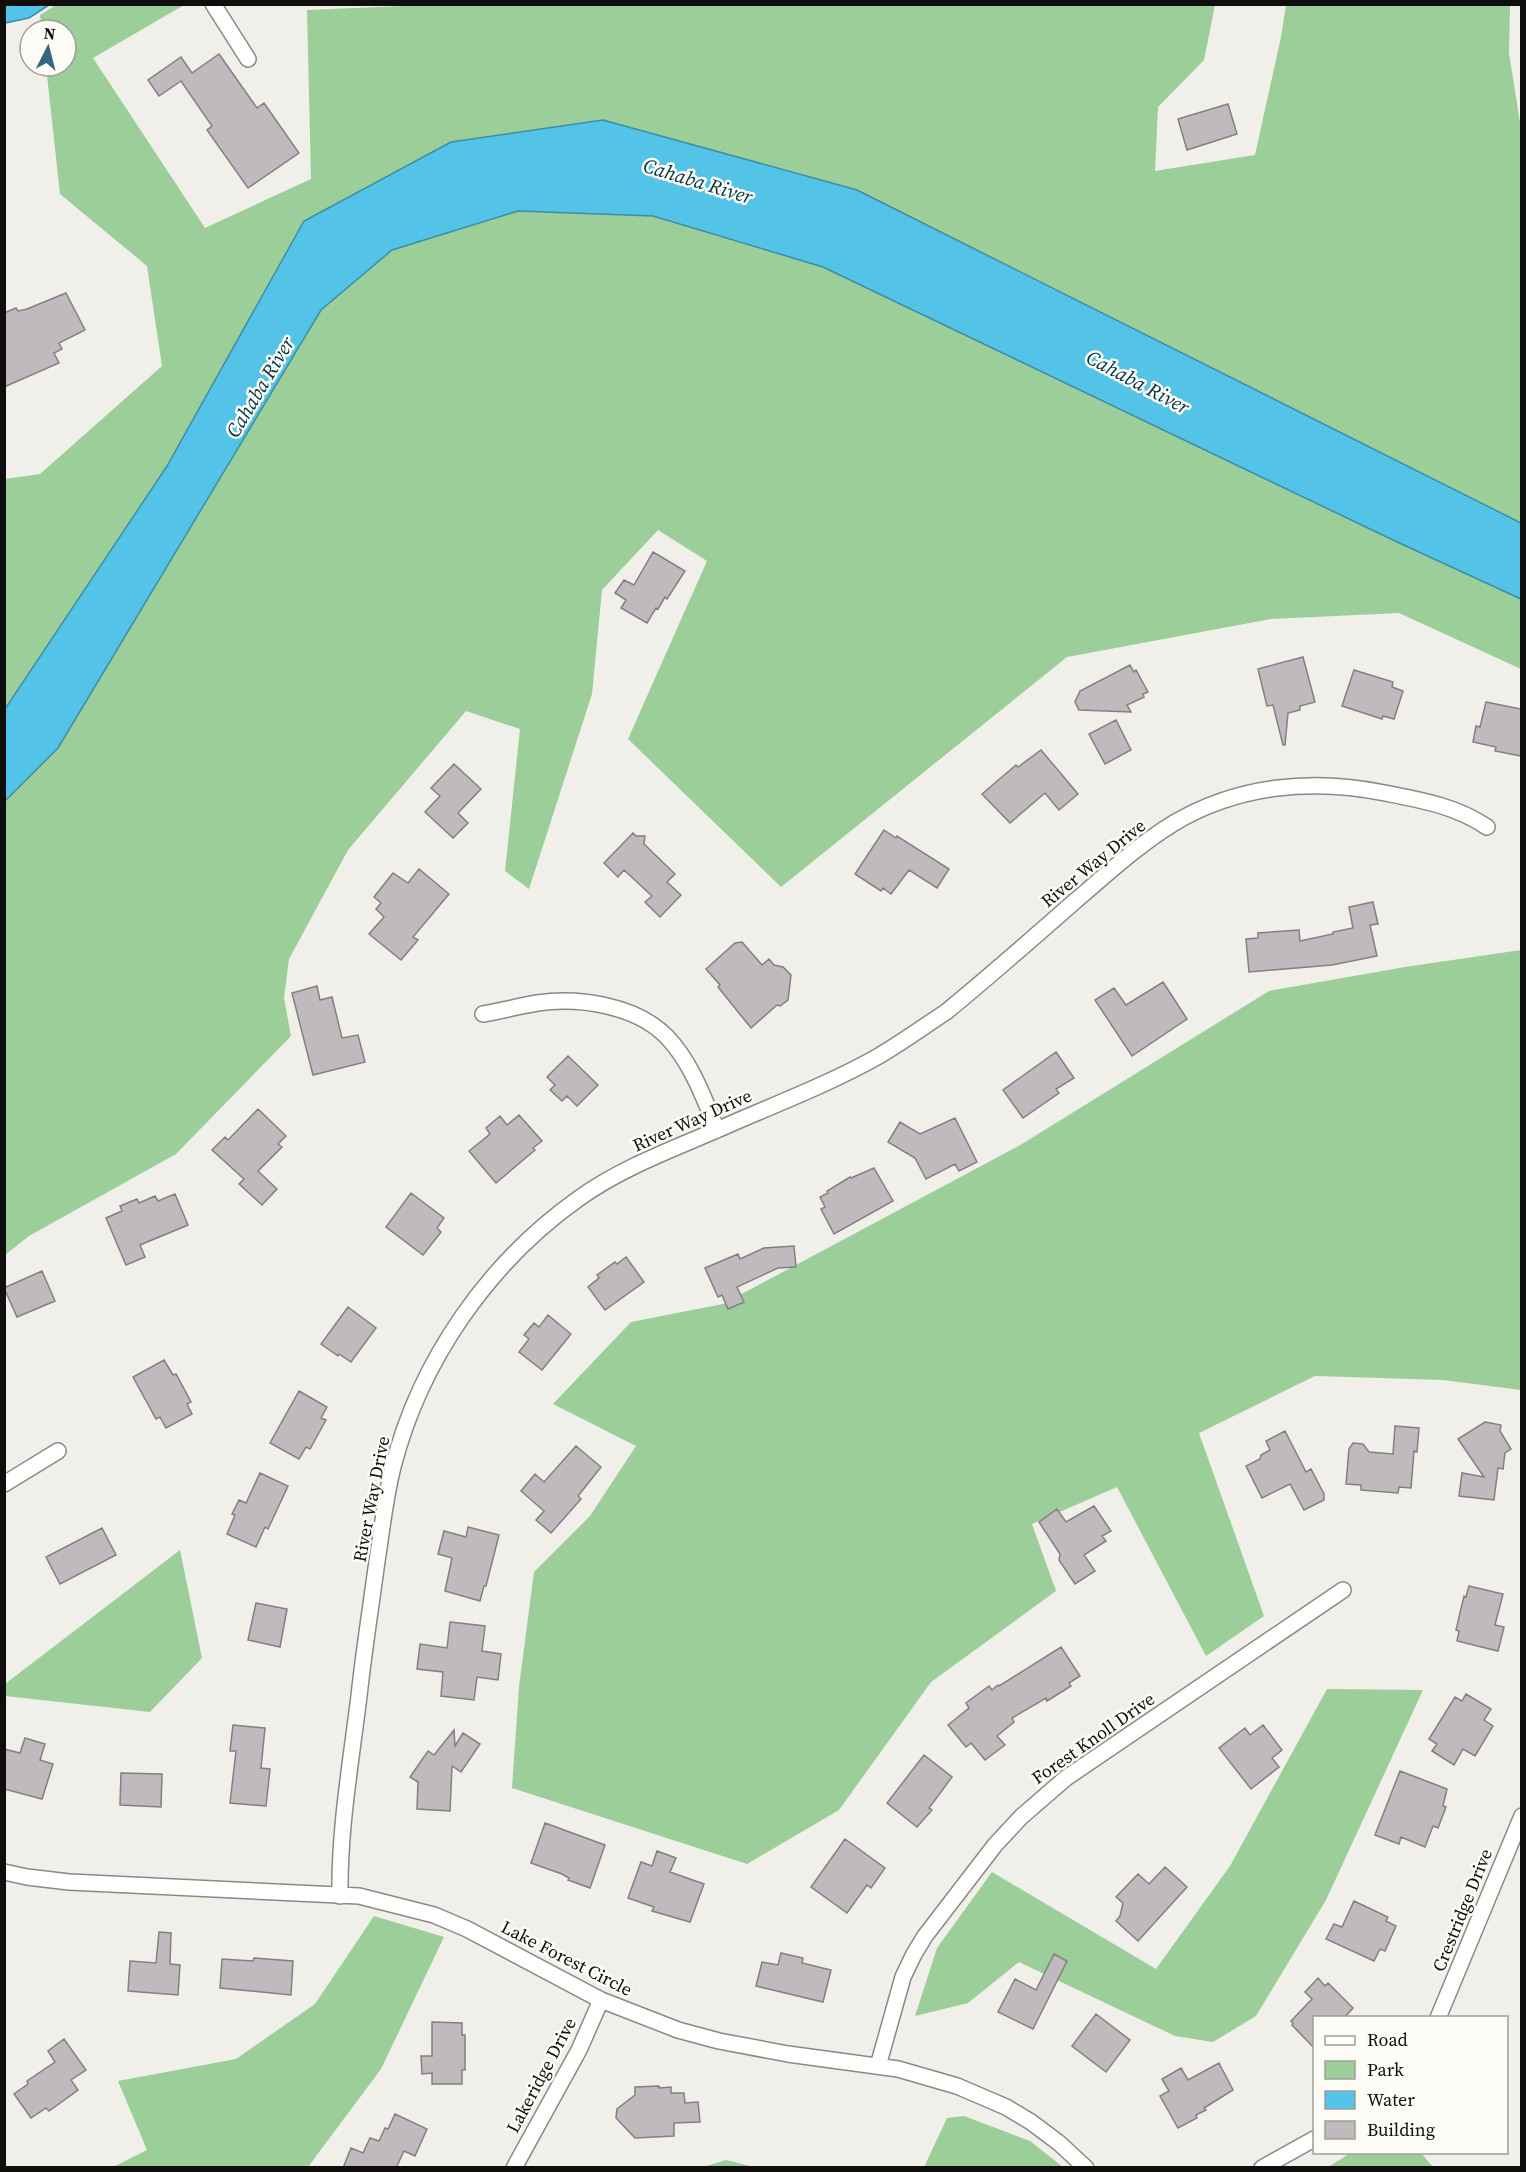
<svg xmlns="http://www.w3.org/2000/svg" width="1526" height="2172" font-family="'Source Serif 4',serif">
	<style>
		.green { fill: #9bce98 }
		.water { fill: #54c3e8; stroke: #3f8da6; stroke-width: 1.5 }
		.building { fill: #bfbabd; stroke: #847f81; stroke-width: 1.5 }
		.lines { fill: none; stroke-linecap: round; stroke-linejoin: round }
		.minor-casing { stroke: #8b8985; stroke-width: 18 }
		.minor { stroke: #fff; stroke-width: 15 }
		.labels { text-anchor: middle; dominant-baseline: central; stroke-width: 5; stroke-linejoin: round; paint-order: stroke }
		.street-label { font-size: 18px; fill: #0f0e0d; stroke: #fefcf7 }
		.water-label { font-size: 20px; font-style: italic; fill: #003443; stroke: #fefcf7 }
	</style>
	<rect width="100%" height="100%" fill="#f0efea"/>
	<!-- green -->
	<path class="green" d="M450,4l765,1 -11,55 -46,47 -3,64 100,-16 26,-118 5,-32h224l-1,48 13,82 -1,388 -664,-333 -254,-70 -152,22 -147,79 -137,245 -162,243v-230l35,-5 122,-108 -15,-100 -87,-72 -14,-128h20v-36h-24l-2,-15 16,-10h128l-91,53 112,170 106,-49 -4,-169z
		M518,211l135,5 170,51 572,274 126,58v70l-122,-56 -128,6 -204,38 -286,230 -153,-148 79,-178 -49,-31 -56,60 -10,104 -63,195 -24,-18 15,-142 -54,-18 -118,139 -59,109 -5,39 7,38 -115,118 -147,82 -24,19v-454l53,-53 263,-438 71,-60z
		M1521,950v440l-78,-10 -128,-4 -116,57 65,183 -58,40 -89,-169 -85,37 24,67 -125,91 -92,128 -92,54 -235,-76 7,-101 15,-115 56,-56 46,-70 -83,-42 78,-82 92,-18 299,-160 247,-153 136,-24z
		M180,1550l22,108 -52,54 -145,-16v-12z
		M1327,1689l96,1 -97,210 -70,116 -43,26 -38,-6 -156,-74 -51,41 -53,13 22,-68 55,-76 164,97 74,-103z
		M374,1916l70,21 -63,132 -73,98h-195l34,-17 -29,-69 118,-22 79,-55z
		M964,2116l66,25 33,26h-139l23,-49z
		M1352,2152l69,1 12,14h-105z
		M726,2160l28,7h-51z"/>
	<!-- water -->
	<path class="water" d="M5,4h44v1l-20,13 -24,5z
		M603,120l254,70 664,333v76l-126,-58 -572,-274 -170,-51 -135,-5 -126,39 -71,60 -263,438 -53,53v-92l162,-243 137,-245 147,-79z"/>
	<!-- building -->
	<path class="building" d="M219,54l38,54 7,-5 35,50 -51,35 -41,-58 5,-4 -31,-45 -22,15 -11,-16 33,-23 11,16z
		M1228,104l9,30 -50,16 -9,-31z
		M66,293l19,37 -26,13 3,6 -8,4 5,10 -55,24v-74l12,-5 2,3 9,-2z
		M653,552l32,19 -18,28 -2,-2 -7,12 -2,-1 -9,15 -26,-15 5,-8 -11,-7 9,-13 10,5z
		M1303,657l12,45 -15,4v4l-12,3 -3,32h-2l-10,-40 -6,1 -9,-37z
		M1130,665l4,7 2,-2 12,22 -5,2 1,3 -17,8 4,7 -52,-2 -4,-8 5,-11z
		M1354,670l39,12 -1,5 11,4 -9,28 -11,-3 -1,3 -40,-13z
		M1486,702l35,7v47l-26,-5 1,-4 -23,-5 3,-16 4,1z
		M1116,720l15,30 -26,14 -16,-30z
		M1041,750l37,44 -19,16 -14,-17 -35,30 -28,-29 34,-29 2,2z
		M454,764l27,25 -23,24 10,10 -15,15 -28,-26 15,-16 -9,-8z
		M884,830l12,8 1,-2 52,33 -12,19 -28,-18 -18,24 -8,-6 -2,3 -26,-17z
		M633,833l3,3h9l-1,8 31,30 -8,8 14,13 -21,22 -15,-15 7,-6 -28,-26 -6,7 -14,-14z
		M419,869l30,25 -36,43 5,3 -17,20 -32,-26 15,-17 -8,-8 5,-6 -7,-6 19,-24 15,10z
		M1373,902l5,22 -8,1 7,31 -45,9 -83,7 -3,-33 12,-1v-5l41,-3 1,11 33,-7v-2l20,-4 -4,-21z
		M742,942l20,23 7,-6 5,6 9,2 8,8 -3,25 -8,6 -3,-1 -26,23 -33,-41 2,-2 -14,-16 29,-26z
		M1163,982l24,37 -55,37 -37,-56 19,-12 12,17z
		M317,986l3,14 12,-3 10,41 16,-3 7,27 -52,13 -21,-82z
		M1056,1052l18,26 -18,11 3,4 -36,25 -20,-28z
		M568,1056l30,29 -21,21 -10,-10 -5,5 -12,-11 5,-5 -8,-8z
		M258,1109l28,27 -8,8 4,3 -24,24 19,18 -15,16 -23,-21 5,-5 -32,-29 13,-13 3,3z
		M519,1115l23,26 -9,7 2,2 -39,33 -27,-32 21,-17 -4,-6 14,-12 7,9z
		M955,1118l22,44 -18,9 -4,-7 -29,15 -11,-21 -27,-16 12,-20 20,12z
		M874,1168l19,33 -59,33 -13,-25 4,-2 -5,-10 8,-4 -1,-2 23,-14 1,1z
		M411,1193l33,25 -7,10 4,4 -18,23 -37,-28z
		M175,1194l13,31 -48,20 5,12 -19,8 -20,-47 16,-7 -2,-5 17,-7 2,4 16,-7 3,5z
		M794,1246l2,21 -18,1 -41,19 7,15 -16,7 -6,-14 -4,2 -13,-29 33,-14 2,5 24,-11z
		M626,1257l18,25 -39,28 -17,-23 11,-9 -2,-3 18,-13 2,2z
		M42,1271l13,30 -38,16 -13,-29z
		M348,1307l28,21 -25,34 -12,-8 -1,2 -17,-12z
		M548,1315l23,19 -29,36 -23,-18 10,-13 -5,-4 10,-12 5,4z
		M164,1360l9,15 3,-1 15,28 -4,2 5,10 -26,14 -6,-11 -4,2 -23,-42z
		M299,1391l28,16 -6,11 5,2 -16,29 -4,-2 -7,12 -29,-16z
		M1485,1422l16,3 -1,6 11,18 -6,4 -2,16 -5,-1 -4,32 -35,-4 3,-23 22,4 -26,-38z
		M1395,1426l24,2 -2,24 -3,-1 -3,37 -12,-1 -1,6 -37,-3v-5l-15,-1 3,-35 4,-6 10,1 6,8 24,2z
		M1285,1431l21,41 5,-3 13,25v6l-20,10 -14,-26 -28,14 -16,-32 14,-7 1,-4 9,-5 -4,-9z
		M576,1446l25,21 -23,29 3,3 -30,34 -15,-13 8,-9 -23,-20 14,-17 9,8z
		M260,1473l28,13 -20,43 -3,-2 -9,20 -29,-13 8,-19 -3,-1 7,-14 7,3z
		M1094,1506l17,25 -9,5 4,5 -22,14 11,16 -20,13 -16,-24 1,-6 -21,-32 18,-13 9,13z
		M468,1527l31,8 -13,51h-2l-4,15 -35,-10 7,-33 -14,-4 6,-23 22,6z
		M102,1528l14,27 -56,29 -14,-27z
		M1469,1586l34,8 -8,31 9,2 -6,24 -41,-10 2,-10 -3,-1 8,-34 2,1z
		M256,1603l31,6 -7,38 -32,-7z
		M450,1622l35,4 -3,25 19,3 -3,26 -21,-3 -3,23 -33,-4 2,-24 -26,-3 3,-25 27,4z
		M1061,1647l19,29 -11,7 2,3 -24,15 -1,-3 -34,20 2,4 -17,14 8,9 -20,15 -14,-17 -5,4 -18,-22 21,-17 -3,-5 23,-17 3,4 6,-5 1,1z
		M1466,1694l25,15 -7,11 9,6 -18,30 -12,-7 -9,16 -22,-14 5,-7 -8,-5 26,-42 7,4z
		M233,1725l32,3 -4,40 9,1 -4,37 -36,-3 6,-52h-6z
		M1263,1725l19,25 -10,8 7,9 -28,22 -32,-41 26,-20 5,7z
		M454,1730l1,16 8,-13 17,11 -19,28 -9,-6 -2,45 -33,-2 1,-27 -8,-5 18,-26 6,4z
		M25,1738l20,6 -5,16 13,4 -11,35 -38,-10v-40l16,4z
		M924,1755l28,22 -23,31 3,2 -15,17 -30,-24z
		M1400,1771l47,18 -4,17 3,1 -8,21 -5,-2 -8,21 -24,-10 -2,7 -24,-9z
		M121,1773l41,1 -1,33 -41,-2z
		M545,1823l60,22 -15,43 -22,-8 1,-2 -7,-4 -31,-11z
		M845,1839l40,29 -14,20 -4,-3 -20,28 -36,-26z
		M657,1851l19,7 -6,14 34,12 -14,38 -38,-11 2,-4 -26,-9 13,-36 11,4z
		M1165,1867l22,20 -49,54 -22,-20 4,-5 3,-13 -7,-6 22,-23 11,10z
		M1354,1901l34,16 -2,4 10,5 -11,25 -5,-2 -6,12 -48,-22 8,-15 8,3z
		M159,1932l12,1 -1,31 10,1 -2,30 -50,-4 2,-30 26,2z
		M781,1953l22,5 -1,5 29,7 -8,32 -67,-16 6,-24 16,3z
		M1054,1954l13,7 -34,68 -35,-17 17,-33 21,11z
		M254,1958l39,3 -2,34 -71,-7 2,-29 31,2z
		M1318,1978l7,8 3,-3 25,25 -9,10h-30v30l-22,-23 1,-2 -2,-2 21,-22 -7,-7z
		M1096,2014l34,26 -24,32 -34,-26z
		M432,2022l30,1v12h3v35h-3v14h-30v-11l-10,1 -1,-18h11z
		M64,2039l22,31 -15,10 7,10 -29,21 -3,-3 -15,10 -17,-24 14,-10 -1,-3 28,-19 -7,-11z
		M1219,2063l14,27 -29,18 2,2 -10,5 1,3 -19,10 -18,-32 9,-5 -7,-12 19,-11 7,12z
		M659,2086v2l12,-1v6h13l1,10 13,-1 2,20 -26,1v13l-39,2 -19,-20 1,-9 18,-14v-8z
		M395,2114l32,15 -12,27 -11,-5 -8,17h-53l8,-20 12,5 7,-15 9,3 6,-13 3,1z"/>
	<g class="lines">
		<defs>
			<path id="minor" d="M213,4l35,55
				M483,1014c18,-3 36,-8 54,-11 42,-6 99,2 130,34 24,25 37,61 50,93
				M4,1484l54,-33
				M4,1872l23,5 42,5 290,14 75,19 33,14 134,71 77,30 41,11 69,13 110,15 59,17 49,21 25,15 28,21 27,25
				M340,1896c-1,-67 11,-134 19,-200 5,-46 12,-90 18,-135 5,-31 8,-63 16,-94 27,-106 95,-204 185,-268 44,-32 98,-51 148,-73 50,-22 103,-42 151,-69 24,-14 46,-30 69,-45 44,-36 86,-73 128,-110 32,-27 64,-57 100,-79 64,-38 139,-45 211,-30 36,7 71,13 102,34
				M1438,2018l84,-202
				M878,2066l25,-89 11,-23 11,-18 70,-91 26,-28 45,-39 277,-188
				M514,2168l65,-118 22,-50
				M1262,2168l52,-29"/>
		</defs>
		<!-- minor casing -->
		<use href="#minor" class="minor-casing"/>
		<!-- minor -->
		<use href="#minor" class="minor"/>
	</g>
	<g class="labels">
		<!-- street labels -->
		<g class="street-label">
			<text transform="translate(1093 863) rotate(-39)">River Way Drive</text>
			<text transform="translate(692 1120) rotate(-24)">River Way Drive</text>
			<text transform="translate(371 1499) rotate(-79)">River Way Drive</text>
			<text transform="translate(1093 1738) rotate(-35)">Forest Knoll Drive</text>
			<text transform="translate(1462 1910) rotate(-68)">Crestridge Drive</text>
			<text transform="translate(567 1958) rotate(27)">Lake Forest Circle</text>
			<text transform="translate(541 2075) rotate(-62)">Lakeridge Drive</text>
		</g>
		<!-- water labels -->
		<g class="water-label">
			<text transform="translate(698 181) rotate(17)">Cahaba River</text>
			<text transform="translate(1138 382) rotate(28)">Cahaba River</text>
			<text transform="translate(260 387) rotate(-59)">Cahaba River</text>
		</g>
	</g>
	<!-- border -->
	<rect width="1526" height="2172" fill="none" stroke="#0f0e0d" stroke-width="12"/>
	<!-- legend -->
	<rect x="1313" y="2016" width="195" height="138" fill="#fefcf7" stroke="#9e9d99" stroke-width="1.5"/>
	<rect x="1325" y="2036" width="30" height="9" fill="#ffffff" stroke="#9e9d99" stroke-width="1.5"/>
	<text x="1367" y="2046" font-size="18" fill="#0f0e0d">Road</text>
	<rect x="1325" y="2061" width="30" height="18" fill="#9bce98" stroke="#9e9d99" stroke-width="1.5"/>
	<text x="1367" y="2076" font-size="18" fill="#0f0e0d">Park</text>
	<rect x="1325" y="2091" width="30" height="18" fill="#54c3e8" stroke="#9e9d99" stroke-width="1.5"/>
	<text x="1367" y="2106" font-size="18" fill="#0f0e0d">Water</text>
	<rect x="1325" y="2121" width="30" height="18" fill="#bfbabd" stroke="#9e9d99" stroke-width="1.5"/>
	<text x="1367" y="2136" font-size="18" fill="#0f0e0d">Building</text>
	<!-- north arrow -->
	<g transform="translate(48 48) rotate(6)"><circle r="28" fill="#fefcf7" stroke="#9e9d99" stroke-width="1.5"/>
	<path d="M0-4.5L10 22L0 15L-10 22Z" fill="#346583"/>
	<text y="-9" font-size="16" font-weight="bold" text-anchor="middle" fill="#0f0e0d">N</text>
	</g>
</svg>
